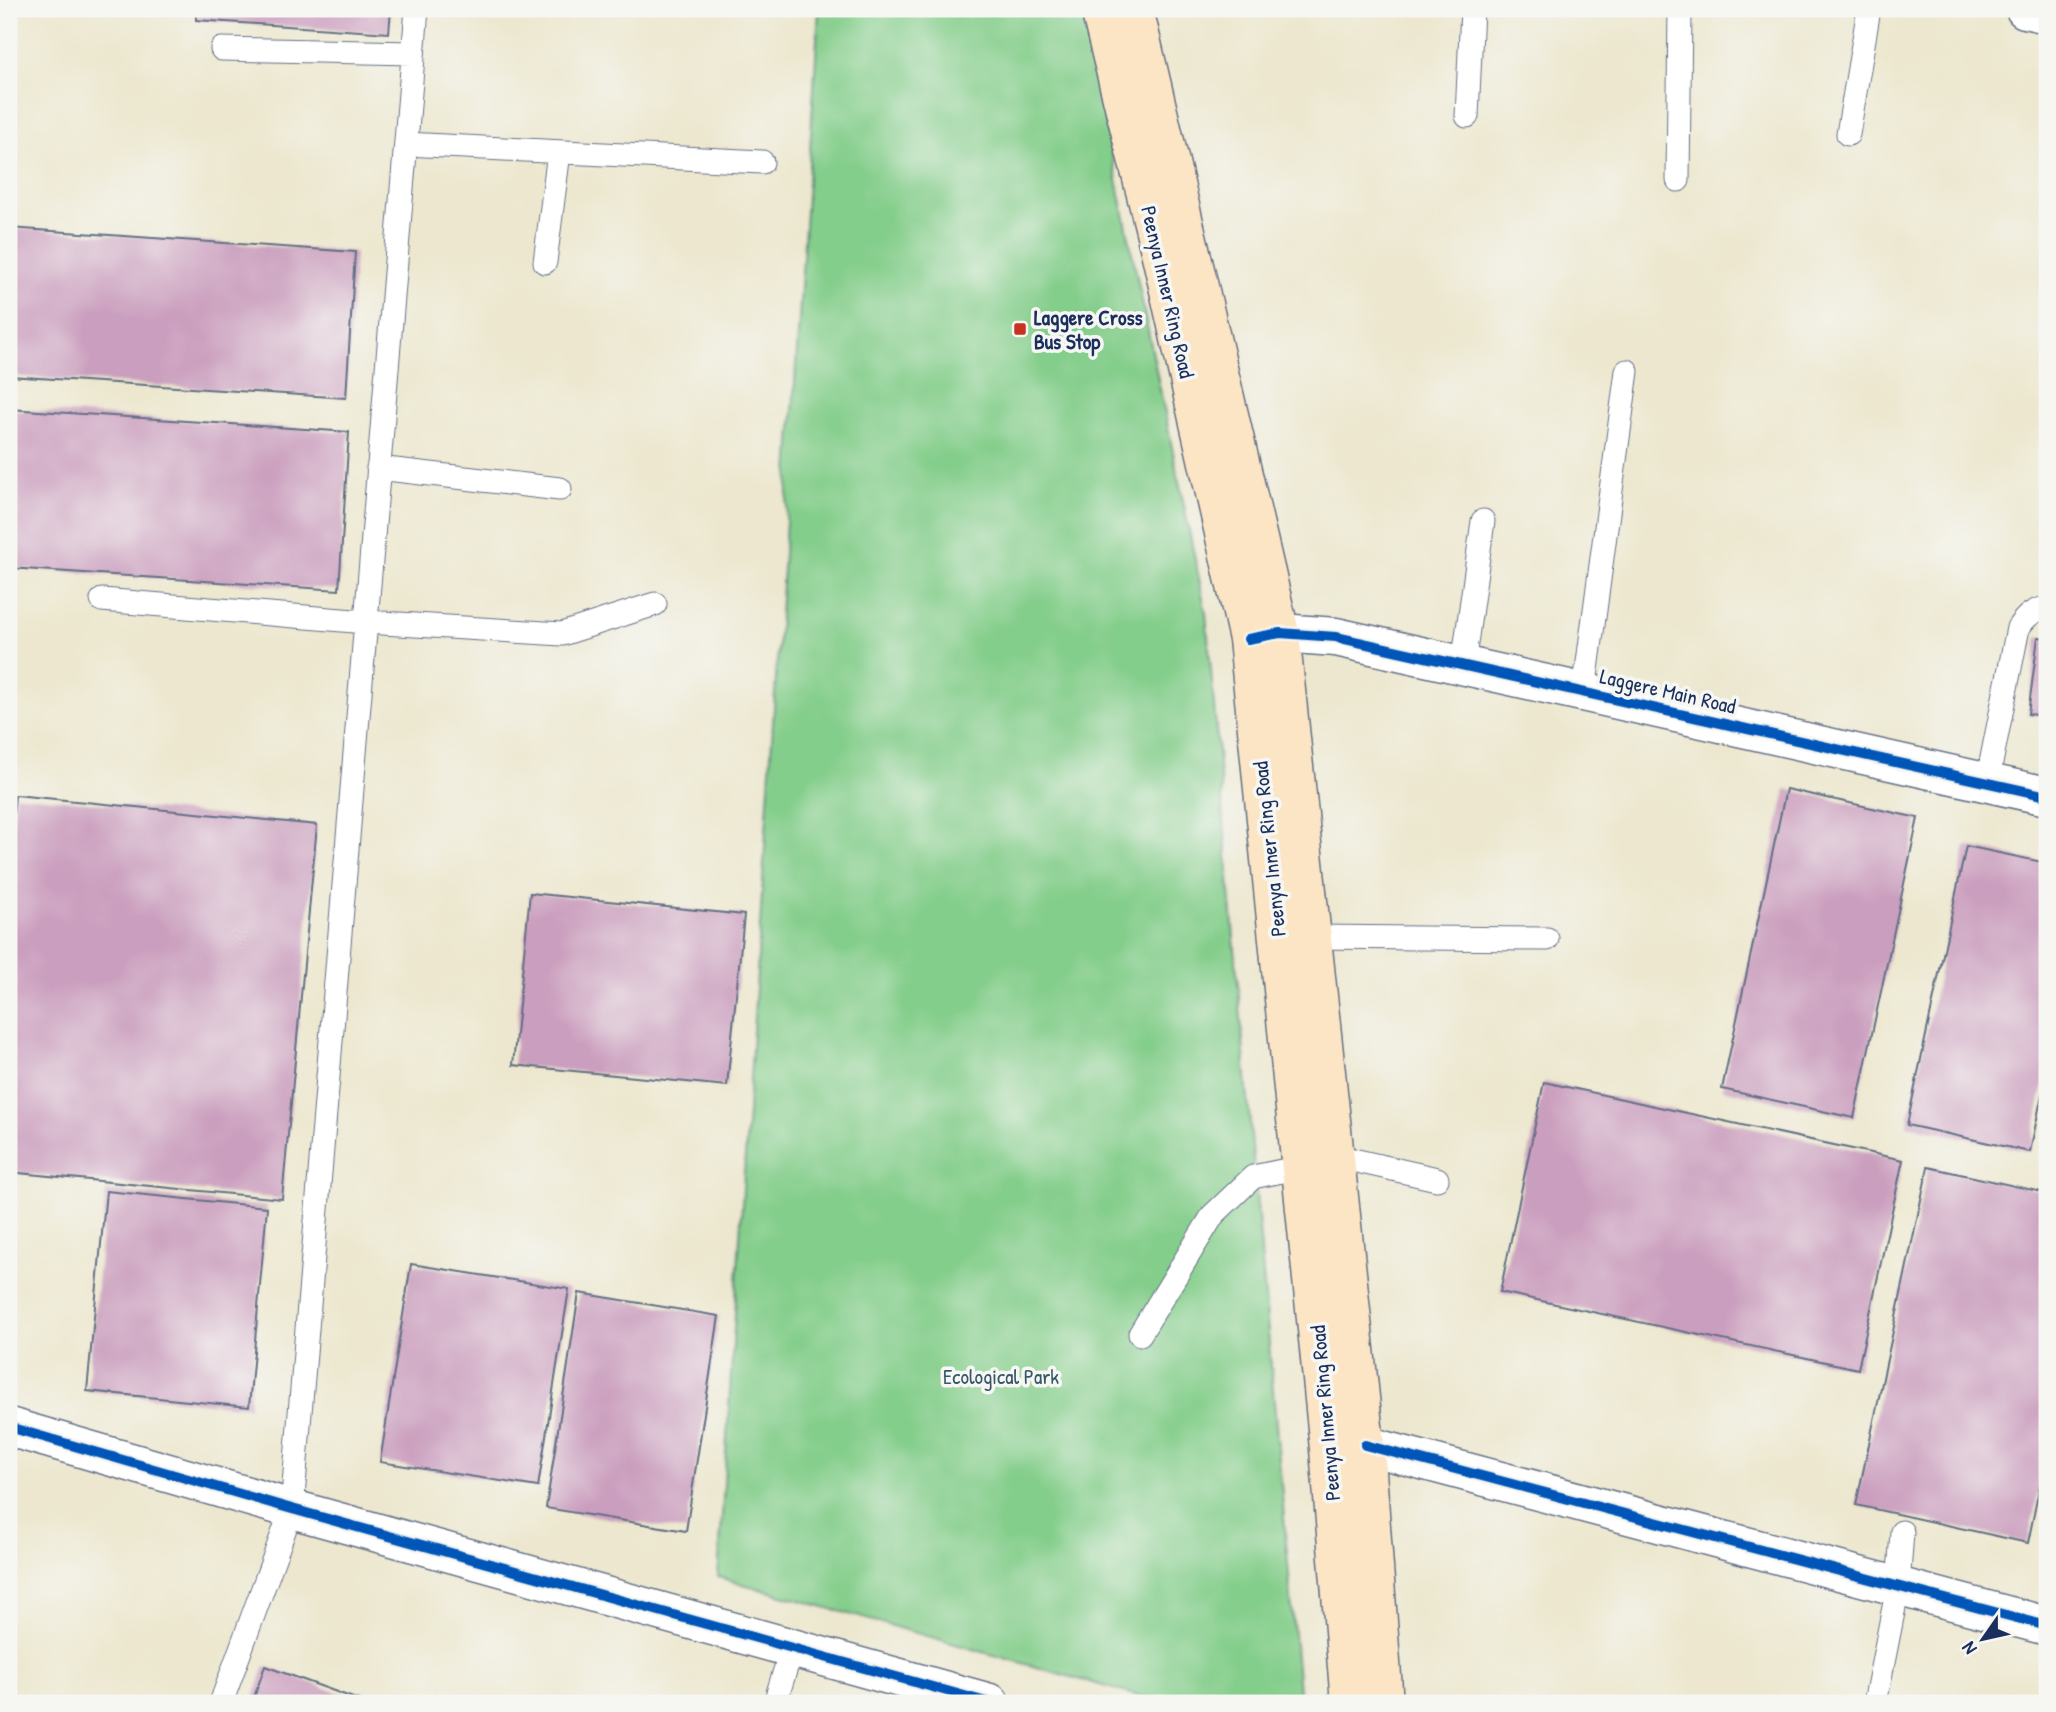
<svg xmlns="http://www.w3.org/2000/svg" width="2056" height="1712" font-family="'Patrick Hand',sans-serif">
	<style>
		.green { fill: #84ce8b; stroke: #507e74; stroke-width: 2 }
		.building { fill: #ca9ebe }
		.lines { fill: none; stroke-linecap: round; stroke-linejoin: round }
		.service-casing { stroke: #646f85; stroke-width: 25 }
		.minor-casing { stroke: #646f85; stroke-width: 41 }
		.tertiary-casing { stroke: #646f85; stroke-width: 41 }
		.secondary-casing { stroke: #646f85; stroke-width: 41 }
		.service { stroke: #fff; stroke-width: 23 }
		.minor { stroke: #fff; stroke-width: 38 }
		.tertiary { stroke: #fff; stroke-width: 38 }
		.secondary { stroke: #fce5c4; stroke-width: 38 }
		.cycleway-casing { stroke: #f6f6f2; stroke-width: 15 }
		.cycleway { stroke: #0057b8; stroke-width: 10 }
		.poi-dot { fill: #c8321e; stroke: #f6f6f2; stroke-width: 2.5 }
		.labels { text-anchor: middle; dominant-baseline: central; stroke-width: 7; stroke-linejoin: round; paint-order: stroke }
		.street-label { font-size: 21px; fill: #1b2f5e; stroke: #f6f6f2 }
		.poi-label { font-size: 21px; font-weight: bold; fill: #1b2f5e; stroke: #f6f6f2; text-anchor: start }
		.park-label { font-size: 21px; fill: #355769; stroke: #f6f6f2 }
	</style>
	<rect width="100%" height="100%" fill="#f6f6f2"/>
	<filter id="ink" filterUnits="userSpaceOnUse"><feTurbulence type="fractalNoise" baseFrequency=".0143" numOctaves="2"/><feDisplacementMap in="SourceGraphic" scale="14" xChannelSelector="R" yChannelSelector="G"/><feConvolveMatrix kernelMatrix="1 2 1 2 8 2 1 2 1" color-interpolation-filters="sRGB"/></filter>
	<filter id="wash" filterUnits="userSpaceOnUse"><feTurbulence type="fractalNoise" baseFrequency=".00686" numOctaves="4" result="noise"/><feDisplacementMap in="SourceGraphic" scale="28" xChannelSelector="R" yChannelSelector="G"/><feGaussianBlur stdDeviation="1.57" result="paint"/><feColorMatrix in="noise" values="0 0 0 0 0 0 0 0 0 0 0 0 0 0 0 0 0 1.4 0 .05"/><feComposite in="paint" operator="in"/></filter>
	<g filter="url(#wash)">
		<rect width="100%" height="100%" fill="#ece7ce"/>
		<!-- green -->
		<path class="green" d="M819,9h263l124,604 94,1090h-137l-445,-126z"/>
		<g id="blocks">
			<!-- building -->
			<path class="building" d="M196,9h195l-2,24 -193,-13z
				M9,228l346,24 -9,146 -337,-22z
				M9,409l340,23 -10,158 -330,-22z
				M2038,637l9,1v78l-19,-2z
				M1786,789l132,29 -64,300 -132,-29z
				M15,795l302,30 -35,374 -273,-27v-313z
				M1966,846l81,17v207l-17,82 -123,-27z
				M530,893l214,22 -17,171 -214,-21z
				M1544,1082l359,78 -45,209 -358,-77z
				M1928,1167l119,26v257l-19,93 -172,-38z
				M106,1191l161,16 -18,200 -162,-16z
				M411,1264l158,25 -31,198 -158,-25z
				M579,1293l140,23 -33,215 -140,-23z
				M265,1666l102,37h-115z"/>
		</g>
	</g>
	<g filter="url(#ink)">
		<use href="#blocks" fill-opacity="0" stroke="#646f85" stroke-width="2"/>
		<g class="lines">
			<defs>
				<path id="service" d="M222,49l191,4
					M1467,116l5,-107
					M1848,134l21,-125
					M406,144l356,18
					M1678,180l2,-171
					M545,262l14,-110
					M378,468l182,21
					M102,600l264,22 196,12 93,-30
					M1463,665l20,-144
					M1584,692l43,-321
					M1987,783l31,-155c8,-12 15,-18 29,-20
					M1312,937l235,2
					M1335,1156l102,23
					M1140,1334l73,-119 40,-38 48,-10
					M221,1703l71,-194 125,-1500
					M775,1703l17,-55
					M1875,1703l23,-116 4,-55"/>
				<path id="minor" d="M9,1427l283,82 698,194
					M1365,1445l682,181"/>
				<path id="tertiary" d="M2025,9l22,5
					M1249,639l31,-6 56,4 711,159"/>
				<path id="secondary" d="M1100,9l61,246 87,384 81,810 21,254
					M1134,9l146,624 85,812 19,258"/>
			</defs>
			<!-- service casing -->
			<use href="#service" class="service-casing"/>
			<!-- minor casing -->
			<use href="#minor" class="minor-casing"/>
			<!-- tertiary casing -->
			<use href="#tertiary" class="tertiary-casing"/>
			<!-- secondary casing -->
			<use href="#secondary" class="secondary-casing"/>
			<!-- service -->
			<use href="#service" class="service"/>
			<!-- minor -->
			<use href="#minor" class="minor"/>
			<!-- tertiary -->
			<use href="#tertiary" class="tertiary"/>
			<!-- secondary -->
			<use href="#secondary" class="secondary"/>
			<defs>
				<path id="cycleway" d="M1248,639l32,-6 56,4 711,159
					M9,1427l283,82 698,194
					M1365,1445l682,181"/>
			</defs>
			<!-- cycleway casing -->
			<use href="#cycleway" class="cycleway-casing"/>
			<!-- cycleway -->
			<use href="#cycleway" class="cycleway"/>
		</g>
	</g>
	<!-- markers -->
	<rect class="poi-dot" x="1013" y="322" width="14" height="14" rx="3.5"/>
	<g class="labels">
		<!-- street labels -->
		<g class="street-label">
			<text transform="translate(1168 292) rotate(77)">Peenya Inner Ring Road</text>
			<text transform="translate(1668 691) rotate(13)">Laggere Main Road</text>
			<text transform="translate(1269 849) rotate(-96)">Peenya Inner Ring Road</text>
			<text transform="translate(1325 1413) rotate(-95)">Peenya Inner Ring Road</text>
		</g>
		<!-- poi labels -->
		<g class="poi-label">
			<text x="1034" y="317">Laggere Cross<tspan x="1034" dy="24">Bus Stop</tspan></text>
		</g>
		<!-- park labels -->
		<g class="park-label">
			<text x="1001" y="1376">Ecological Park</text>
		</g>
	</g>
	<!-- margin -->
	<rect width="2056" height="1712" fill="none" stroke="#f6f6f2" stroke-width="35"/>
	<!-- north arrow -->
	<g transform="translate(1983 1639) rotate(236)" stroke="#f6f6f2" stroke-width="5" paint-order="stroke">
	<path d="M0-5L12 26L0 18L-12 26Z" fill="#1b2f5e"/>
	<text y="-10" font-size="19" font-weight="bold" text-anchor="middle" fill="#1b2f5e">N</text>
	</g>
</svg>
